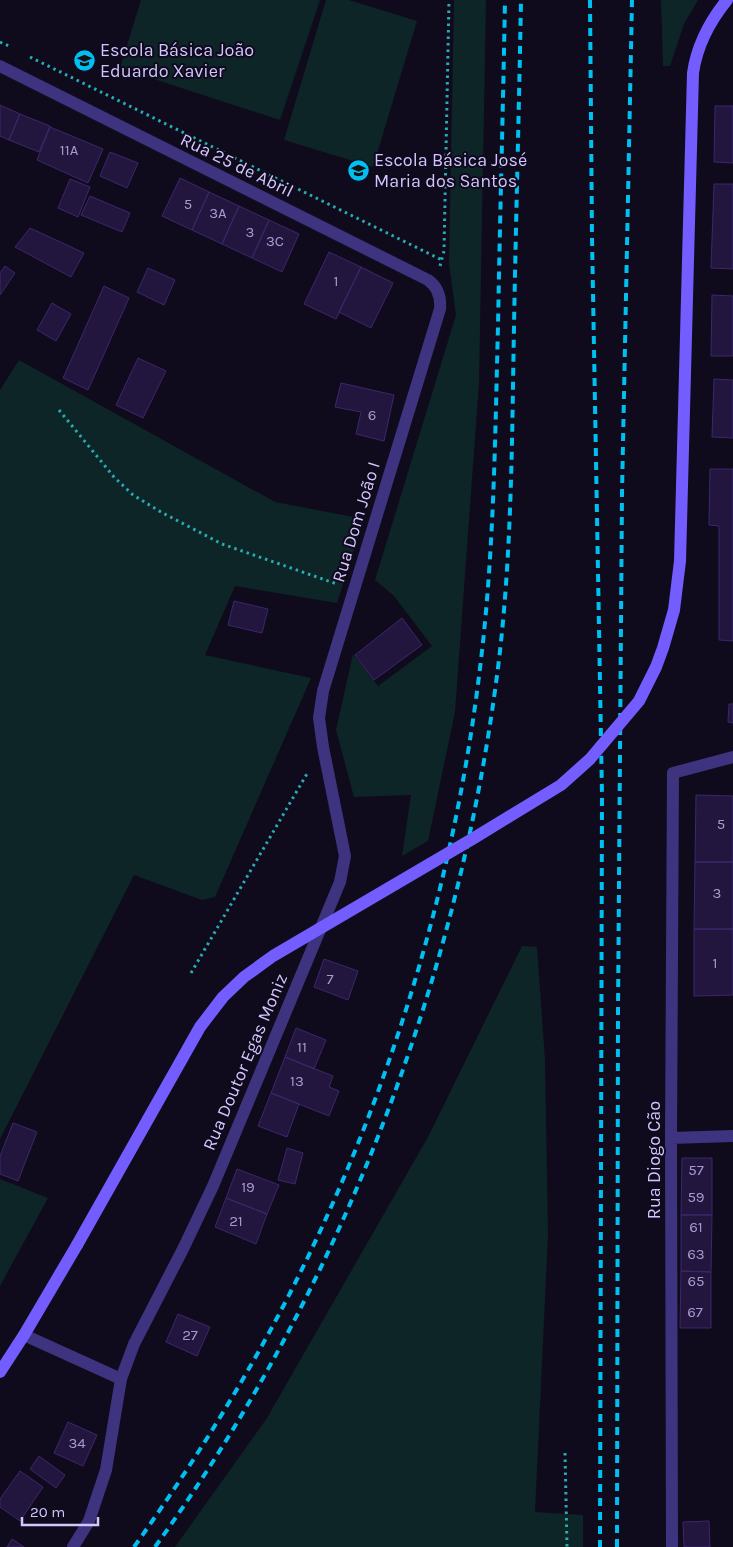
<svg xmlns="http://www.w3.org/2000/svg" width="733" height="1547" font-family="Karla,sans-serif">
	<style>
		.green { fill: #0d2527 }
		.building { fill: #22163e; stroke: #3c276c }
		.lines { fill: none; stroke-linecap: round; stroke-linejoin: round }
		.path { stroke: #27acb2; stroke-width: 3; stroke-dasharray: 2.5 4; stroke-linecap: butt }
		.minor { stroke: #3e337e; stroke-width: 12 }
		.secondary { stroke: #735dff; stroke-width: 12 }
		.rail { stroke: #00bff1; stroke-width: 4; stroke-dasharray: 8 6; stroke-linecap: butt }
		.secondary-bridge { stroke: #735dff; stroke-width: 12 }
		.labels { text-anchor: middle; dominant-baseline: central; stroke-width: 4; stroke-linejoin: round; paint-order: stroke }
		.number-label { font-size: 15px; fill: #a79acf }
		.poi-label { font-size: 18px; fill: #d3c6ff; stroke: #100a1d; text-anchor: start }
		.street-label { font-size: 18px; fill: #d3c6ff; stroke: #100a1d }
	</style>
	<rect width="100%" height="100%" fill="#100a1d"/>
	<!-- green -->
	<path class="green" d="M141,0h179l-40,120 -160,-52z
		M326,0h23l68,21 -44,146 -89,-27z
		M454,0h32l-7,383 -24,329 -27,129 -26,15 9,-61 -57,2 -18,-67 17,-76 25,32 54,-40 -38,-50 -19,-16 81,-265 -7,-52z
		M661,0h37l-14,24 -14,42h-7z
		M19,360l256,142 89,17 -27,84 -102,-17 -30,69 106,23 -96,219 -13,3 -68,-25 -134,264v-749z
		M522,946l15,1 8,113 3,175 -13,277 48,3v32h-408l92,-129 161,-281z
		M0,1179l48,19 -48,88z"/>
	<!-- building -->
	<path class="building" d="M0,105l20,9 -11,26 -9,-4z
		M715,106h18v57l-19,-1z
		M20,114l30,12 -11,26 -30,-12z
		M50,127l53,22 -15,34 -51,-23z
		M110,152l28,11 -11,25 -27,-12z
		M180,178l29,14 -17,38 -30,-14z
		M70,179l20,8 -12,30 -20,-9z
		M714,184h19v85l-22,-1z
		M209,192l30,14 -17,38 -30,-14z
		M90,196l40,17 -8,19 -41,-17z
		M239,206l30,14 -17,38 -30,-14z
		M269,220l30,14 -17,38 -30,-14z
		M30,228l54,25 -13,24 -56,-30z
		M329,252l32,15 -25,52 -32,-15z
		M5,266l10,7 -15,22v-22z
		M361,267l32,16 -22,45 -32,-16z
		M148,268l27,12 -11,25 -27,-13z
		M104,286l25,12 -41,92 -25,-12z
		M712,295l21,1v60h-22z
		M52,303l19,11 -15,27 -19,-11z
		M138,358l28,13 -23,47 -27,-13z
		M714,379l19,1v58l-21,-1z
		M341,383l53,12 -10,46 -28,-7 5,-22 -26,-5z
		M710,469h23v172l-14,-1v-114l-10,-1z
		M234,601l34,8 -6,24 -34,-8z
		M402,618l20,27 -48,35 -19,-25z
		M729,704h4v19l-5,-1z
		M696,795l37,1v66h-38z
		M695,862h38v67h-39z
		M694,929h39v66l-39,1z
		M324,959l34,12 -10,29 -34,-13z
		M296,1028l30,12 -12,29 -29,-12z
		M285,1057l48,19 -4,11 10,4 -10,25 -58,-23z
		M271,1093l28,11 -12,33 -29,-11z
		M13,1123l24,9 -19,49 -18,-7v-18z
		M287,1148l16,5 -8,31 -17,-4z
		M682,1158h30v57h-31z
		M237,1169l42,16 -12,29 -41,-16z
		M226,1198l41,16 -11,30 -41,-17z
		M681,1215h31l-1,57 -30,-1z
		M681,1271l30,1v56h-31z
		M178,1314l32,13 -13,29 -31,-14z
		M68,1422l29,13 -14,31 -29,-13z
		M39,1456l26,19 -9,13 -26,-19z
		M20,1471l23,16 -23,34 -20,-14v-8z
		M709,1521l1,26h-26l-1,-25z
		M12,1539l12,8h-17z"/>
	<g class="lines">
		<!-- path -->
		<path class="path" d="M0,42l11,5
			M30,57l412,203
			M440,266l4,-15 5,-251
			M59,410l55,67 19,18 28,17 61,32 115,40
			M191,973l117,-201
			M565,1453l2,94"/>
		<!-- minor -->
		<path class="minor" d="M0,66l428,214c10,7 13,17 12,29l-117,382 -4,27 4,29 22,109 -5,26 -127,304 -29,61 -50,97 -13,35 -15,91 -17,51 -16,26
			M671,1138l62,-2
			M24,1335l97,44
			M672,1547l-1,-409 2,-365 60,-16"/>
		<!-- secondary -->
		<path class="secondary" d="M0,1372l24,-37 53,-90"/>
		<!-- rail -->
		<path class="rail" d="M590,0l2,237 10,558 -2,752
			M134,1547c57,-80 109,-163 154,-250 100,-195 166,-411 192,-629 14,-113 15,-228 18,-342 2,-109 5,-217 7,-326
			M155,1547c188,-261 308,-577 345,-896 12,-108 12,-217 14,-325 2,-109 5,-217 7,-326
			M617,1547l1,-535 4,-519 10,-493"/>
		<!-- secondary-bridge -->
		<path class="secondary-bridge" d="M77,1245l123,-218 23,-30 21,-20 29,-21 201,-118 87,-53 29,-26 49,-58 17,-34 7,-19 11,-38 6,-49 13,-488c4,-28 17,-52 34,-73"/>
	</g>
	<!-- icons -->
	<defs>
		<symbol id="school-disc" viewBox="-11 -11 22 22"><circle r="9.5" fill="#00bff1" stroke="#100a1d"/><path d="M0-5L7-2L0 1L-7-2ZM-4 1L0 2.5L4 1V4Q0 6-4 4Z" fill="#111"/></symbol>
	</defs>
	<g fill-rule="evenodd">
		<use href="#school-disc" x="72" y="48" width="25" height="25"/>
		<use href="#school-disc" x="346" y="158" width="25" height="25"/>
	</g>
	<g class="labels">
		<!-- number labels -->
		<g class="number-label">
			<text x="69" y="150">11A</text>
			<text x="188" y="204">5</text>
			<text x="218" y="213">3A</text>
			<text x="250" y="232">3</text>
			<text x="275" y="241">3C</text>
			<text x="336" y="281">1</text>
			<text x="372" y="415">6</text>
			<text x="721" y="824">5</text>
			<text x="717" y="893">3</text>
			<text x="715" y="963">1</text>
			<text x="330" y="979">7</text>
			<text x="302" y="1047">11</text>
			<text x="297" y="1081">13</text>
			<text x="696" y="1170">57</text>
			<text x="248" y="1187">19</text>
			<text x="696" y="1197">59</text>
			<text x="236" y="1221">21</text>
			<text x="696" y="1227">61</text>
			<text x="696" y="1254">63</text>
			<text x="696" y="1281">65</text>
			<text x="695" y="1312">67</text>
			<text x="190" y="1335">27</text>
			<text x="77" y="1443">34</text>
		</g>
		<!-- poi labels -->
		<g class="poi-label">
			<text x="100" y="50">Escola Básica João<tspan x="100" dy="21">Eduardo Xavier</tspan></text>
			<text x="374" y="160">Escola Básica José<tspan x="374" dy="21">Maria dos Santos</tspan></text>
		</g>
		<!-- street labels -->
		<g class="street-label">
			<text transform="translate(237 165) rotate(26)">Rua 25 de Abril</text>
			<text transform="translate(356 522) rotate(-73)">Rua Dom João I</text>
			<text transform="translate(245 1062) rotate(-67)">Rua Doutor Egas Moniz</text>
			<text transform="translate(654 1160) rotate(-90)">Rua Diogo Cão</text>
		</g>
	</g>
	<!-- scale -->
	<path d="M22 1517v8h76v-8" fill="none" stroke="#d3c6ff" stroke-width="2.5"/>
	<text x="30" y="1517" font-size="15" fill="#d3c6ff" stroke="#100a1d" stroke-width="4" paint-order="stroke">20 m</text>
</svg>
